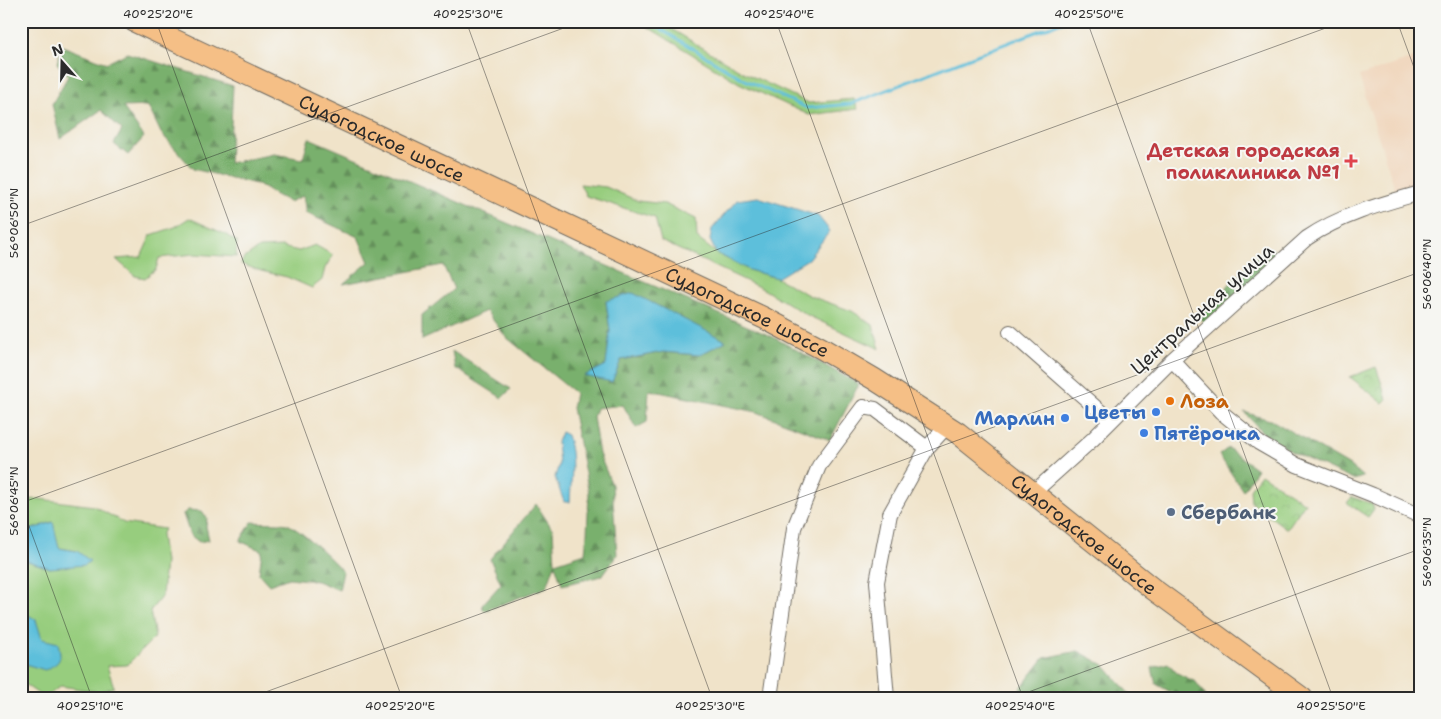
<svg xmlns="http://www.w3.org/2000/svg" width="1441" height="719" font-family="'Shantell Sans',sans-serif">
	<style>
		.built { fill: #f0d6bc }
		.grass { fill: #97cd7e; stroke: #617c54 }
		.forest { fill: url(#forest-firs); stroke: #526e4c; fill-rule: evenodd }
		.park { fill: url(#park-crowns); stroke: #617c54 }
		.water { fill: #5dbfdb; stroke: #447583 }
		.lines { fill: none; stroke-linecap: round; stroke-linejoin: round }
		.stream { stroke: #5dbfdb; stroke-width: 3 }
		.minor-casing { stroke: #706b62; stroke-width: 16 }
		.primary-casing { stroke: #706b62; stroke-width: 23 }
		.minor { stroke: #fff; stroke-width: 14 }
		.primary { stroke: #f5bf86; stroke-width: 21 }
		.ticks { fill: none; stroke: #2b2b2b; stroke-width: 1; stroke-opacity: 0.45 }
		.health-dot { fill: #e0444e; stroke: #f6f6f2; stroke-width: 2 }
		.food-dot { fill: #e8710a; stroke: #f6f6f2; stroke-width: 2 }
		.shop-dot { fill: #3f7fe0; stroke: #f6f6f2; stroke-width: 2 }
		.service-dot { fill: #5c6f8a; stroke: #f6f6f2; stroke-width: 2 }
		.labels { text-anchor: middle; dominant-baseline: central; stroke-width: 4; stroke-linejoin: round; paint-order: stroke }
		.street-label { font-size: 19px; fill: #2b2b2b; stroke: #f6f6f2 }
		.health-label { font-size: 19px; font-weight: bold; fill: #be3a42; stroke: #f6f6f2; text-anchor: end }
		.food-label { font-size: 19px; font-weight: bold; fill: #c56008; stroke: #f6f6f2; text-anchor: start }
		.shop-label { font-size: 19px; font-weight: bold; fill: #366cbe; stroke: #f6f6f2; text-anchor: end }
		.service-label { font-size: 19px; font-weight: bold; fill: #4e5e75; stroke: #f6f6f2; text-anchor: start }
		.neatline { fill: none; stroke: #2b2b2b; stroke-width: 2 }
		.ticks-label { font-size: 12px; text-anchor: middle; fill: #2b2b2b }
	</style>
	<defs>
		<pattern id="forest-firs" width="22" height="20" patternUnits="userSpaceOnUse" patternTransform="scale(1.25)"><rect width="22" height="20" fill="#79b06d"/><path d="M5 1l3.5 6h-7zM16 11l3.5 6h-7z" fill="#638f5a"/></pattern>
		<pattern id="park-crowns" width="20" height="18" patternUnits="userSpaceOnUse" patternTransform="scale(1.25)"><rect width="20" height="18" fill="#97cd7e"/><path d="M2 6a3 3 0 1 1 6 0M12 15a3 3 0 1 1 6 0" fill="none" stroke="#82b06d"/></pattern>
	</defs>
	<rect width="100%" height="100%" fill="#f6f6f2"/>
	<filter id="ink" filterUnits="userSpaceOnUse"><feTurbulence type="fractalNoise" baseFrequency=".02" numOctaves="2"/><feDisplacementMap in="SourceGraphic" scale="10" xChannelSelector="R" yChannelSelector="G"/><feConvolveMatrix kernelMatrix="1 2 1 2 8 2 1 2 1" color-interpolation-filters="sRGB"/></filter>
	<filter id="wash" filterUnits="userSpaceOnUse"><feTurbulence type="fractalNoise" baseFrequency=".0096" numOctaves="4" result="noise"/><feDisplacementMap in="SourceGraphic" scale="20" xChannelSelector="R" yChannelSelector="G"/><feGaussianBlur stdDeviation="1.12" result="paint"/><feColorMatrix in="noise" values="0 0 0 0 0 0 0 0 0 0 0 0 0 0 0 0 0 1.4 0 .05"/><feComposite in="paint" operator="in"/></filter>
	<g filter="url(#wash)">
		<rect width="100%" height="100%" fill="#f0e3c9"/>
		<!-- built -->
		<path class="built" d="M1420,56v129l-24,7 -37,-116z"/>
		<!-- grass -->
		<path class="grass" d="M638,21h20l85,51 66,31 45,-4 4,10 -49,6 -70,-32z
			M580,184l26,3 32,14 27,3 31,15 1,19 19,15 33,17 28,8 33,18 42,15 21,14 7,24 -71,-33 -46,-27 -102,-48 -6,-23 -69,-22z
			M189,218l36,16 12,8 -1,15 -42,-3 -35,4 -3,11 -11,9 -10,-2 -19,-17 25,-2 10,-22 24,-8z
			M315,245l18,10 -8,13 -3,12 -10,8 -25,-11 -26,-6 -20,-7 2,-5 16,-11 23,-1 17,4z
			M40,499l54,7 30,17 40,6 -3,6 4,27 -3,34 -12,15 5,26 -28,28 -20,1 7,21 -15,5 -38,-6 -15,11 -6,-2 -19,-13v-23l4,5 16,-25 -11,-23 -9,-2v-52l3,-2 26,8 27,-17 -18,-3 -7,-26 -22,8 -9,-1v-29z"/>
		<!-- forest -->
		<path class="forest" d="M62,46l45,17 20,-10 106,33 -4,77 45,-9 29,5 6,-21 464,199 86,47 -29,56 -73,-28 -108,-22 -2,32 -11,6 -13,-23 -27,3 -3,9 6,37 13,31 5,70 -15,21 -40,9 -7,-21 -8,23 -63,24 -2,-6 19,-21 -11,-25 46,-55 17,26 2,33 30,-10 2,-19 2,-41 -17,-85 3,-15 -69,-56 -20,-26 -64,29v-25l32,-26 -11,-24 -100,19 26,-22 -11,-25 -52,-24 -3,-17 -14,6 -33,-18 -63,-15 -32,-36 -13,-27 -25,1 21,30 -16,18 -14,-11 8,-14 -21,-20 -41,29 -8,-35 16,-28 -11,-13zM606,302l120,39 -27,14 -36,-3 -42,8 -36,16 21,-11 4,-34z
			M1269,248l13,7 -78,68 -6,-6 55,-57z
			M452,351l59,38 -9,9 -47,-30z
			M1244,412l29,9 77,45 13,11 -10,3 -61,-28 -28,-18z
			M1228,448l29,21 -14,22 -24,-36z
			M188,510l14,1 5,7 -1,8 3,14 -10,2 -9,-7 -7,-21z
			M252,522c9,1 26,0 35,2 13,5 47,37 56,48l-4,18 -22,-9 -28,-3 -20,7 -10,-11 3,-23 -22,-10z
			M1078,651l26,14 29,33h-115l-1,-5 27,-35z
			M1168,663l9,10 19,9 11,16h-25l-26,-14 -4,-16z"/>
		<!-- park -->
		<path class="park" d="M1376,367l11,32 -4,4 -33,-26z
			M1261,474l44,29 -18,26 -36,-27 -1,-13z
			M1352,497l20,7 2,5 -6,8 -21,-14z"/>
		<!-- water -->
		<path class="water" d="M758,197l60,19 12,15 -22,28 -31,19 -28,-8 -33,-17 -6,-13 2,-11 25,-29z
			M633,293l93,48 -27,14 -36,-3 -42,8 -9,22 -28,-6 22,-11 4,-34 -4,-30z
			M561,432l6,3c8,22 4,45 3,67h-6l-9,-25 4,-13 -2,-22z
			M53,522l6,26 18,3 13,10 -5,4 -35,3 -26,-8 -3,2v-33l9,1z
			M21,614l9,2 6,4 6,19 16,4c4,17 3,19 -13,27l-20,-6 -4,-5z"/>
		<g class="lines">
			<!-- stream -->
			<path class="stream" d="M647,21l98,59 62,28 44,-4 213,-83"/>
		</g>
	</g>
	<g filter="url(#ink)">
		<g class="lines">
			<defs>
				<path id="minor" d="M1010,332l101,89
					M1172,360l49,52 38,31 38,22 76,30 47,21
					M1034,492l59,-53 79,-79 135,-122c34,-23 74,-34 113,-45
					M770,698l24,-170 25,-62 44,-59 12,2 52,39
					M887,698l-10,-116 13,-68 37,-66 20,-22"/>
				<g id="primary">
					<path id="s1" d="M134,21l630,297 57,30 53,31 84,54 195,156 149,109"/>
				</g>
			</defs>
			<!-- minor casing -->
			<use href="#minor" class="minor-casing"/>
			<!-- primary casing -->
			<use href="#primary" class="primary-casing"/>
			<!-- minor -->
			<use href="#minor" class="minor"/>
			<!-- primary -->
			<use href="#primary" class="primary"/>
		</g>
	</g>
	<!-- ticks -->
	<path class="ticks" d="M156,21l246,677M466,21l246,677M776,21l247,677M1087,21l246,677M1397,21l23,63M21,226l562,-205M21,503l1324,-482M21,504l71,194M249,698l1171,-426M1012,698l408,-149"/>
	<!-- markers -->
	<path class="health-dot" d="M1348.5 153.5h5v5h5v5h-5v5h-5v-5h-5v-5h5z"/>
	<circle class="food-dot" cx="1170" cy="401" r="5"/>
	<g class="shop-dot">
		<circle cx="1156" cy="412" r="5"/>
		<circle cx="1065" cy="418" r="5"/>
		<circle cx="1144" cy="433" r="5"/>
	</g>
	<circle class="service-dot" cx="1171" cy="512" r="5"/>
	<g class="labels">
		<!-- street labels -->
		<g class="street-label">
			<text stroke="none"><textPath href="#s1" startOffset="274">Судогодское шоссе</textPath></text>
			<text transform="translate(1202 309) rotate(-42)">Центральная улица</text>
			<text stroke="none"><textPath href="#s1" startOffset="679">Судогодское шоссе</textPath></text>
			<text stroke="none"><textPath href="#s1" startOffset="1084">Судогодское шоссе</textPath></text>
		</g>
		<!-- health labels -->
		<g class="health-label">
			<text x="1340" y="150">Детская городская<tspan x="1340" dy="22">поликлиника №1</tspan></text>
		</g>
		<!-- food labels -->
		<g class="food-label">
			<text x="1180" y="401">Лоза</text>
		</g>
		<!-- shop labels -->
		<g class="shop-label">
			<text x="1146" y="412">Цветы</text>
			<text x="1055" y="418">Марлин</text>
			<text x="1154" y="433" text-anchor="start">Пятёрочка</text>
		</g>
		<!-- service labels -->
		<g class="service-label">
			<text x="1181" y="512">Сбербанк</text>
		</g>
	</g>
	<!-- margin -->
	<rect width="1441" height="719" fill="none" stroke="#f6f6f2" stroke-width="55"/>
	<!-- north arrow -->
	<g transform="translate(62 62) rotate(340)" stroke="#f6f6f2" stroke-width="4" paint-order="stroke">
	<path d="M0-4L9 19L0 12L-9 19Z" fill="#2b2b2b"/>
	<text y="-8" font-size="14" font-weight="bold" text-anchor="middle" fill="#2b2b2b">N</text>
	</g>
	<rect x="28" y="28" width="1386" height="664" class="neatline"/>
	<g class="ticks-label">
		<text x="158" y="18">40°25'20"E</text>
		<text x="468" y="18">40°25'30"E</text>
		<text x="779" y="18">40°25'40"E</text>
		<text x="1089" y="18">40°25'50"E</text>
		<text transform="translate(14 223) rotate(-90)" y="4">56°06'50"N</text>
		<text transform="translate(1427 274) rotate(-90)" y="4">56°06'40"N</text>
		<text transform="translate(14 501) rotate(-90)" y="4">56°06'45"N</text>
		<text transform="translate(1427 552) rotate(-90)" y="4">56°06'35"N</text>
		<text x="90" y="710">40°25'10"E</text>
		<text x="400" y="710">40°25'20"E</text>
		<text x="710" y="710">40°25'30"E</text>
		<text x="1020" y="710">40°25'40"E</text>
		<text x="1331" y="710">40°25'50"E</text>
	</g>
</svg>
